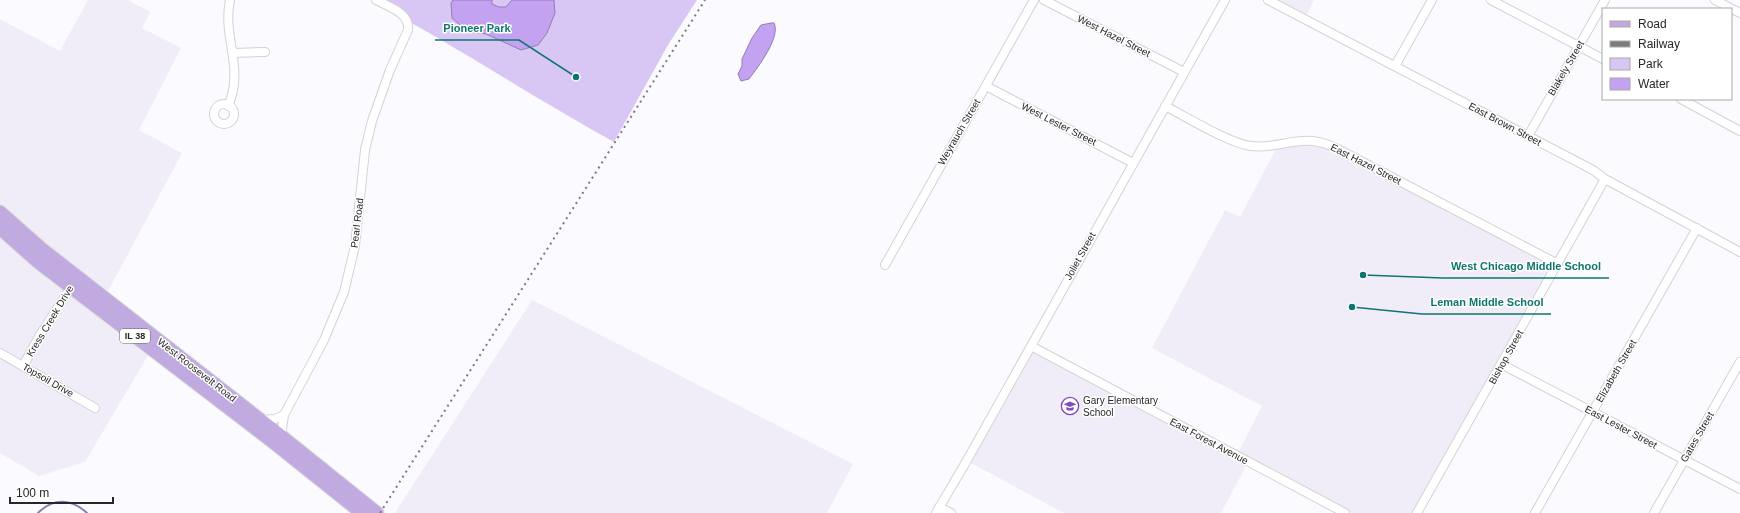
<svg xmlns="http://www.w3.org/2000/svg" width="1740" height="513" font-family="Helvetica,sans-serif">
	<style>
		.built { fill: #f1edf8 }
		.green { fill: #d8c7f4 }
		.water { fill: #c2a2f1; stroke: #947db5 }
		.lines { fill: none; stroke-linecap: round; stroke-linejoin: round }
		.stream { stroke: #947db5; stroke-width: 2 }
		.minor-casing { stroke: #d3d2d6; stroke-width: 10 }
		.primary-casing { stroke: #d8d8d8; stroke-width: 15 }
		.minor { stroke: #fff; stroke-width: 8 }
		.primary { stroke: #c1aae0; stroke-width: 13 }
		.rail { stroke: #7b7a7d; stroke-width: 2; stroke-dasharray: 2 4; stroke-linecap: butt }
		.labels { text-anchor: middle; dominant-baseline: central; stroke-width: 3; stroke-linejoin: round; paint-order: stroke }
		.shield { fill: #fff; stroke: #686768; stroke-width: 1 }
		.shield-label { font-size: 9px; font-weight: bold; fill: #272628 }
		.street-label { font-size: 10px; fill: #272628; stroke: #fff }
		.poi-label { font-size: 10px; fill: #272628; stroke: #fff; text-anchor: start }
		.leader { fill: none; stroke: #0f766e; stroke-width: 1.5 }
		.callout-dot { fill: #0f766e; stroke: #fff; stroke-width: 1.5 }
		.callout-label { font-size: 11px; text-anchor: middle; font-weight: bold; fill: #0f766e; stroke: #fff; stroke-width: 3; stroke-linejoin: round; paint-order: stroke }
	</style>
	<rect width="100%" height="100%" fill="#fbfafe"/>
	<!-- built -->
	<path class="built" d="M88,0h40l22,12 -8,16 39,20 -42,82 43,23 -76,142 -77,-61 -29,-28v-187l60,32z
		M1261,0h53l-11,22z
		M1302,144l17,1 19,7 215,114 -140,247h-61l-114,-60 24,-47 -110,-58 73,-138 15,7 36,-68z
		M0,231l150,121 -65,110 -46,14 -39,-23z
		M532,300l321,164 -26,49h-432z
		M1032,349l215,115 -26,49h-157l-93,-50z"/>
	<!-- green -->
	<path class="green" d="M370,0h327l-29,45 -54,97c-82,-45 -161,-98 -244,-142z"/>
	<!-- water -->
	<path class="water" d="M453,0h39v4l7,3h7l6,-7h42l1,13 -8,20 -9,12 -17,5 -35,-16 -15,-2 -11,-7 -8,-7 -1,-15z
		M771,23h3c7,14 -16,44 -25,56l-8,2 -3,-7 4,-8v-7l10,-21 9,-13z"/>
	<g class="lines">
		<!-- stream -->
		<path class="stream" d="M38,513c16,-16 34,-14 49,0"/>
		<defs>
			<path id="minor" d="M1044,0l140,72
				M1268,0l325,170 12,9 135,73
				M1491,0l112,59
				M1715,0l25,13
				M233,53l32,-1
				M1395,66l37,-66
				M986,86l147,77
				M1681,99l59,32
				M214 114a10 10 0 1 1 20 0a10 10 0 1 1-20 0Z
				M228,106c17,-37 -6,-69 2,-106
				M1165,106c22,11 63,37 86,40 22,3 40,-7 61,-5 9,1 18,4 26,8l220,115
				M1528,136l77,-136
				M885,265l149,-265
				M1031,346l314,167
				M0,353l95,55
				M1501,364l239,125
				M23,366l17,-31 33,-51
				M260,420l15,-1 9,-4
				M281,436l3,-21 40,-75 20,-48 11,-46 10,-96 7,-29 18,-51 18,-40c2,-17 -19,-23 -32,-30
				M939,507l12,6
				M936,513l30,-51 259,-462
				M1417,513l188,-334
				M1535,513l162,-285
				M1654,513l86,-151"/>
			<path id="primary" d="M0,212l43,38 238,186 96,77
				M0,228l37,33 235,180 90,72"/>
		</defs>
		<!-- minor casing -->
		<use href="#minor" class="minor-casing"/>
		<!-- primary casing -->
		<use href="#primary" class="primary-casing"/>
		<!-- minor -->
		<use href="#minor" class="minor"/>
		<!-- primary -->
		<use href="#primary" class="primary"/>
		<!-- rail -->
		<path class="rail" d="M380,513l325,-513"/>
	</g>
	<!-- icons -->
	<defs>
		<symbol id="school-ring" viewBox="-11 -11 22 22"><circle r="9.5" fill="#fff" stroke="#824ac0" stroke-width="1.5"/><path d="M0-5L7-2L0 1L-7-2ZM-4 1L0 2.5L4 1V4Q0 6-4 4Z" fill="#824ac0"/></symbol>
	</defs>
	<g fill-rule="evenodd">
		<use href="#school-ring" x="1060" y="396" width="20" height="20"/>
	</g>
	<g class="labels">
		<!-- shield labels -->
		<rect class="shield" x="120" y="329" width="30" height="14" rx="3"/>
		<g class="shield-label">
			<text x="135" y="336">IL 38</text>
		</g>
		<!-- street labels -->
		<g class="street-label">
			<text transform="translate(1114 36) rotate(27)">West Hazel Street</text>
			<text transform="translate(1566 68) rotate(-60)">Blakely Street</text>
			<text transform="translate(1059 124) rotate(27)">West Lester Street</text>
			<text transform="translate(1505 124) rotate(28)">East Brown Street</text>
			<text transform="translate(959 132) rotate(-60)">Weyrauch Street</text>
			<text transform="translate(1366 164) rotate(27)">East Hazel Street</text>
			<text transform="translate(357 223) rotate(-83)">Pearl Road</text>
			<text transform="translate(1080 256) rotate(-61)">Joliet Street</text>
			<text transform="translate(50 321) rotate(-59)">Kress Creek Drive</text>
			<text transform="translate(1506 357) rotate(-61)">Bishop Street</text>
			<text transform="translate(197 370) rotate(38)">West Roosevelt Road</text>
			<text transform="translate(1616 371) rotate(-60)">Elizabeth Street</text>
			<text transform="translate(48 380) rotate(30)">Topsoil Drive</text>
			<text transform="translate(1621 427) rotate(28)">East Lester Street</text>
			<text transform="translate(1697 437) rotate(-60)">Gates Street</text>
			<text transform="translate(1209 441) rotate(28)">East Forest Avenue</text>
		</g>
		<!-- poi labels -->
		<g class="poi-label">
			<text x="1083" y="400">Gary Elementary<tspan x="1083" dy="12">School</tspan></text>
		</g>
	</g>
	<!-- callouts -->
	<path class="leader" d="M576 77L519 40H435M1363 275L1443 278H1609M1352 307L1422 314H1551"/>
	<g class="callout-dot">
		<circle cx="576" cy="77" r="4"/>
		<circle cx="1363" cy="275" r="4"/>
		<circle cx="1352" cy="307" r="4"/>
	</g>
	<g class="callout-label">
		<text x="477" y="32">Pioneer Park</text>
		<text x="1526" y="270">West Chicago Middle School</text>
		<text x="1487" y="306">Leman Middle School</text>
	</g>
	<!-- legend -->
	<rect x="1602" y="8" width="130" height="92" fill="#ffffff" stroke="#a9a8a9"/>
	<rect x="1610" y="21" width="20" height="6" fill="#c1aae0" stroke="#a9a8a9"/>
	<text x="1638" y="28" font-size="12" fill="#272628">Road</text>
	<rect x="1610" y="41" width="20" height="6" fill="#7b7a7d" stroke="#a9a8a9"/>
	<text x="1638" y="48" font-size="12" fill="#272628">Railway</text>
	<rect x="1610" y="58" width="20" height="12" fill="#d8c7f4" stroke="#a9a8a9"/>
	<text x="1638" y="68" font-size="12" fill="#272628">Park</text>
	<rect x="1610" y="78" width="20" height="12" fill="#c2a2f1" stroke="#a9a8a9"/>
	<text x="1638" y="88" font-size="12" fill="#272628">Water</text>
	<!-- scale -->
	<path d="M10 497v6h103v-6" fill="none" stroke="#272628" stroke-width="2"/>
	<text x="16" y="497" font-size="12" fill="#272628" stroke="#ffffff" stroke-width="3" paint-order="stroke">100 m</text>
</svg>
